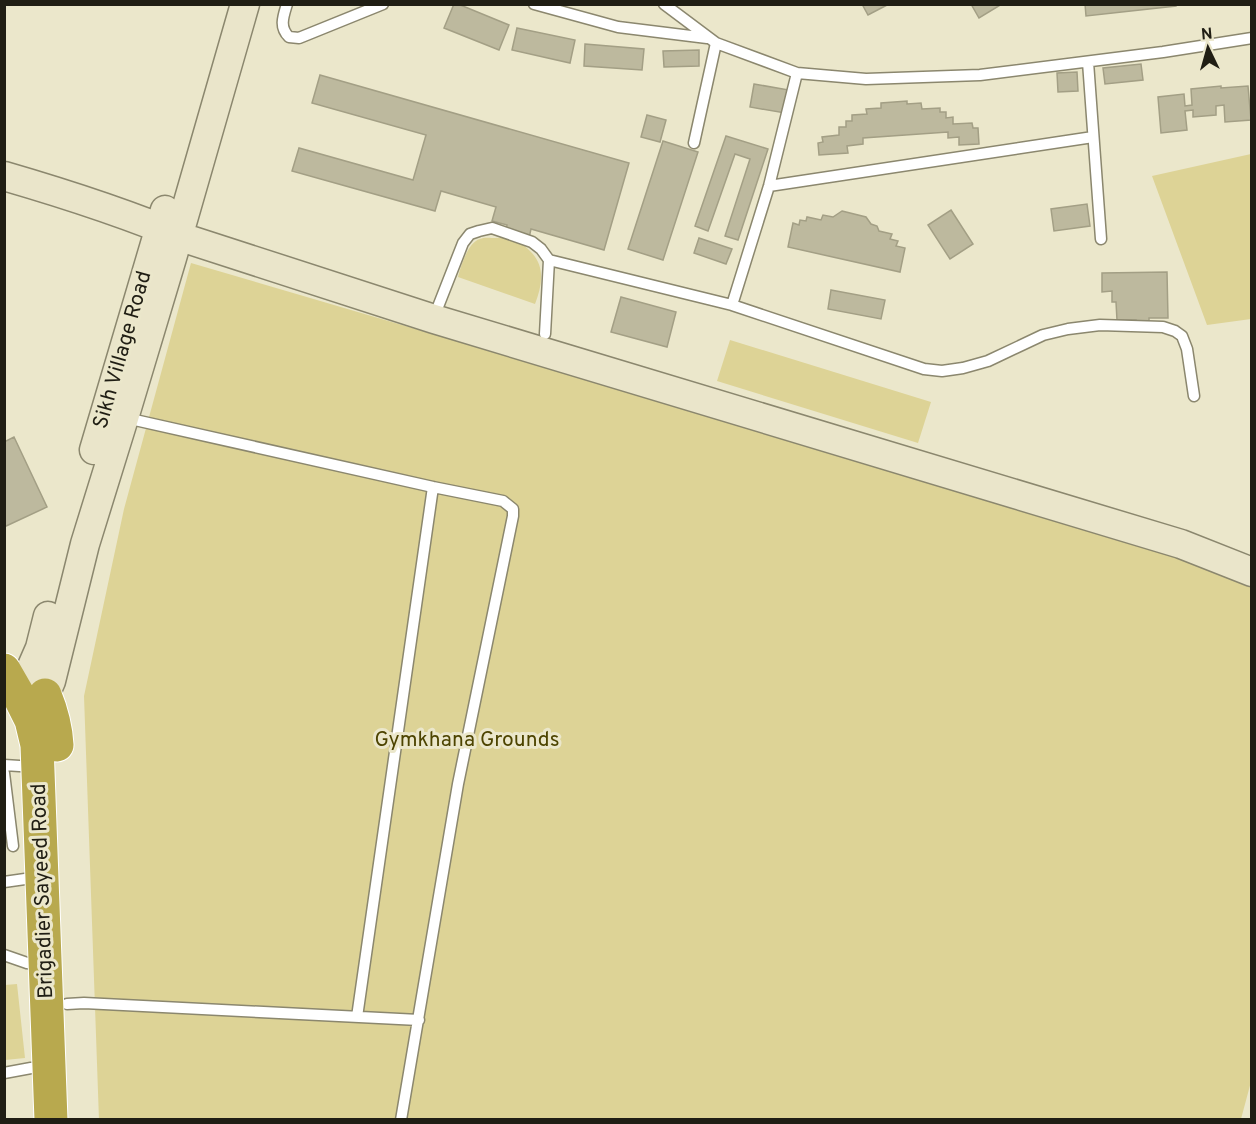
<svg xmlns="http://www.w3.org/2000/svg" width="1256" height="1124" font-family="Overpass,sans-serif">
	<style>
		.green { fill: #ddd396 }
		.building { fill: #bdb99e; stroke: #a39f85; stroke-width: 1.5 }
		.lines { fill: none; stroke-linecap: round; stroke-linejoin: round }
		.lane-casing { stroke: #8b876e; stroke-width: 13 }
		.secondary-casing { stroke: #8b876e; stroke-width: 31 }
		.highway-casing { stroke: #fff; stroke-width: 35 }
		.lane { stroke: #fff; stroke-width: 10 }
		.secondary { stroke: #eae5ca; stroke-width: 28 }
		.highway { stroke: #b8a94e; stroke-width: 33 }
		.labels { text-anchor: middle; dominant-baseline: central; stroke-width: 6; stroke-linejoin: round; paint-order: stroke }
		.street-label { font-size: 21px; fill: #201e14; stroke: #ebe7cb }
		.park-label { font-size: 21px; fill: #4d4400; stroke: #ebe7cb }
	</style>
	<rect width="100%" height="100%" fill="#ebe7cb"/>
	<!-- green -->
	<path class="green" d="M1251,154v165l-44,6 -55,-149z
		M495,238c5,0 10,-1 15,0 8,2 14,7 20,13 16,15 12,35 5,53l-77,-27c3,-11 10,-35 22,-38 4,-2 11,-1 15,-1z
		M191,263l988,290 72,28 1,497 -11,41 -1142,1 -15,-424 40,-187z
		M730,340l201,62 -13,41 -201,-62z
		M17,984l8,74 -20,2v-75z"/>
	<!-- building -->
	<path class="building" d="M454,4h4l51,21 -10,25 -55,-22z
		M862,4h27l-21,11z
		M971,4h31l-23,14z
		M1085,4h91v2l-90,10z
		M517,28l58,12 -5,23 -58,-13z
		M585,44l59,5 -2,21 -58,-4z
		M699,50v16l-35,1 -1,-16z
		M1141,64l2,16 -38,4 -2,-16z
		M1077,72l1,19 -20,1 -1,-19z
		M320,75l309,88 -25,87 -73,-21 -2,9 -24,-7 2,-6 -15,-4 4,-14 -55,-16 -6,20 -143,-40 7,-23 114,32 13,-45 -114,-32z
		M754,84l35,6 -4,23 -35,-6z
		M1221,86v2l27,-2 3,34 -26,2 -1,-17 -8,1v9l-23,2v-7l-8,1 2,19 -26,3 -3,-36 26,-3 1,12 7,-1 -1,-16z
		M907,101v3l14,-1 1,6 18,-1v4h6v6l7,-1v7l19,-1 1,5h5l1,16 -20,1v-8l-11,1v-6l-85,6v6l-16,2 1,7 -29,2 -1,-12 5,-1 -1,-5 17,-2v-8h7v-6h6v-6l15,-1 -1,-5 15,-1v-5z
		M647,115l19,5 -6,22 -19,-5z
		M726,136l42,13 -30,91 -13,-4 25,-77 -15,-5 -27,77 -13,-5z
		M663,141l35,11 -35,108 -35,-11z
		M1087,204l3,22 -36,5 -3,-22z
		M951,210l22,34 -23,15 -22,-34z
		M842,211l24,6 5,7 6,2 2,5 13,3 -2,5 8,2 -2,5 9,2 -5,24 -112,-25 5,-24 6,2 1,-5 6,1 1,-4 14,3 2,-5 10,2z
		M699,238l33,11 -6,15 -32,-11z
		M1167,272l1,46h-19v6h-13v-4h-19l-1,-18h-4v-11l-10,1v-19z
		M831,290l54,10 -4,19 -53,-10z
		M621,297l55,15 -9,35 -56,-15z
		M14,437l33,70 -43,20v-85z"/>
	<g class="lines">
		<defs>
			<path id="lane" d="M287,4c-4,13 -8,23 2,33l10,1 84,-34
				M534,4l84,23 89,11
				M664,4l52,39 81,30 69,6 114,-4 183,-23 89,-14
				M1088,62l13,177
				M694,143l22,-100
				M769,186l324,-49
				M549,260l183,45 192,64 18,2 21,-3 25,-7 55,-26 25,-6 32,-4 63,2 12,4 7,5 5,13 7,47
				M732,305l37,-119 28,-113
				M434,317l29,-74 7,-9 9,-3 13,-3 40,14 9,7 8,11 -4,74
				M126,418l307,69 70,14 10,8v7l-55,268 -57,336
				M4,765l31,2
				M4,773l9,73
				M4,882l35,-5
				M4,955l23,8 16,2
				M67,1004l17,-1 335,17
				M357,1017l76,-530
				M4,1073l27,-5 15,-1"/>
			<path id="secondary" d="M4,176c62,18 124,38 183,63l247,80 747,225 71,28
				M94,450l71,-240
				M19,696l21,-48 8,-32
				M33,714l12,-19 6,-14 34,-137 39,-126 48,-160 73,-254"/>
			<path id="highway" d="M4,670l15,26 12,24 6,25 14,375
				M45,695c7,17 11,32 12,50"/>
		</defs>
		<!-- lane casing -->
		<use href="#lane" class="lane-casing"/>
		<!-- secondary casing -->
		<use href="#secondary" class="secondary-casing"/>
		<!-- highway casing -->
		<use href="#highway" class="highway-casing"/>
		<!-- lane -->
		<use href="#lane" class="lane"/>
		<!-- secondary -->
		<use href="#secondary" class="secondary"/>
		<!-- highway -->
		<use href="#highway" class="highway"/>
	</g>
	<g class="labels">
		<!-- street labels -->
		<g class="street-label">
			<text transform="translate(123 350) rotate(-74)">Sikh Village Road</text>
			<text transform="translate(43 891) rotate(-92)">Brigadier Sayeed Road</text>
		</g>
		<!-- park labels -->
		<g class="park-label">
			<text x="467" y="740">Gymkhana Grounds</text>
		</g>
	</g>
	<!-- border -->
	<rect width="1256" height="1124" fill="none" stroke="#201e14" stroke-width="12"/>
	<!-- north arrow -->
	<g transform="translate(1208 48) rotate(355)" stroke="#ebe7cb" stroke-width="4.5" paint-order="stroke">
	<path d="M0-4.5L10 22L0 15L-10 22Z" fill="#201e14"/>
	<text y="-9" font-size="16" font-weight="bold" text-anchor="middle" fill="#201e14">N</text>
	</g>
</svg>
